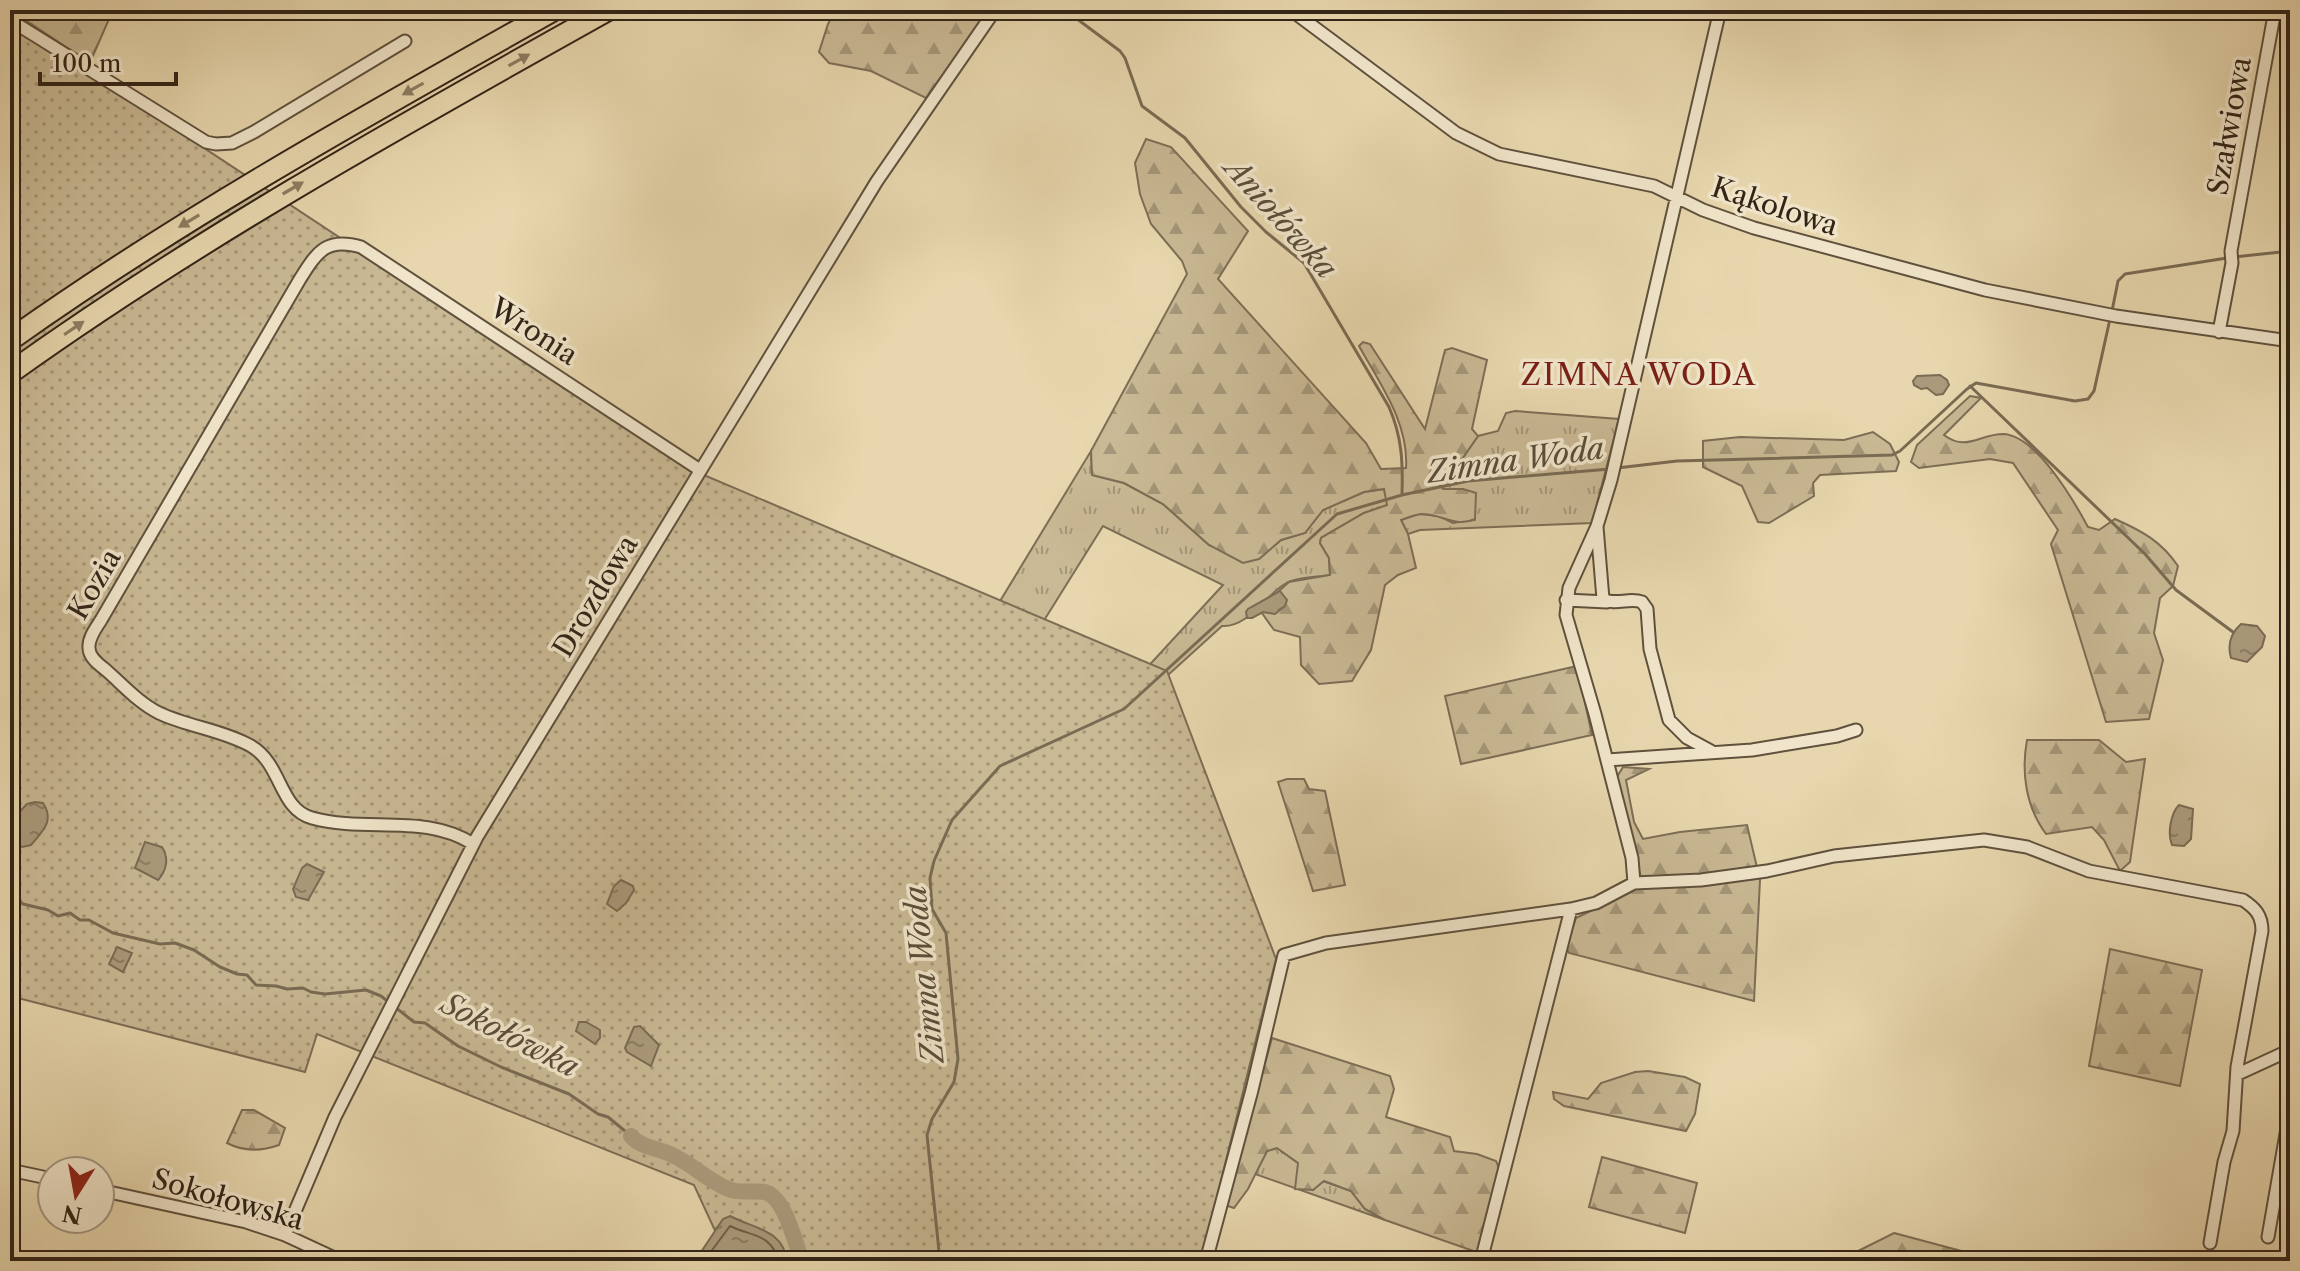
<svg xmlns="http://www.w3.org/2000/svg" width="2300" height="1271" font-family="'Libre Caslon Text',serif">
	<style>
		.grass { fill: url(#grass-tufts); stroke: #7d6e56; stroke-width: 2 }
		.forest { fill: url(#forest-firs); stroke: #7d6e56; stroke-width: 2 }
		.park { fill: url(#park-dots); stroke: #7d6e56; stroke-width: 2 }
		.water { fill: url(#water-ripples); stroke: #7a6b53; stroke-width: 2 }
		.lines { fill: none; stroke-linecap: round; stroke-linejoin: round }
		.shore { stroke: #6e5f49; stroke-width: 2 }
		.stream { stroke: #7a6b53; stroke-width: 3 }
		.river { stroke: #aa9a7b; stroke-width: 16 }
		.minor-casing { stroke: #5f513d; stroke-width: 15 }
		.motorway-casing { stroke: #312417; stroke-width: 24 }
		.minor { stroke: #f0e5ca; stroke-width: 11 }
		.motorway { stroke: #e8d7ae; stroke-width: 20 }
		.oneway { fill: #8c7e62 }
		.labels { text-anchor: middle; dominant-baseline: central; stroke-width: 7; stroke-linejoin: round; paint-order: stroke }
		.street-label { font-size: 28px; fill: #312417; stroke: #f0e5ca }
		.water-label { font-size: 30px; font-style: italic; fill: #5b4d3a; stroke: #f0e5ca }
		.neighbourhood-label { font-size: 30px; letter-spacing: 2px; fill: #7a1f14; stroke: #f0e5ca }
	</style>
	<defs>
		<pattern id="grass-tufts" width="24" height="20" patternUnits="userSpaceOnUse" patternTransform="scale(2)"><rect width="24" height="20" fill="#c9b994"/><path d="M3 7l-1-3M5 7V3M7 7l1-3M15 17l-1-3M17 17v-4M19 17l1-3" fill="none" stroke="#a49678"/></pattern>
		<pattern id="forest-firs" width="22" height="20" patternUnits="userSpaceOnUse" patternTransform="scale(2)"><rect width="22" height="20" fill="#c9b994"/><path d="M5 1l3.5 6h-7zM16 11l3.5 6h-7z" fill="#a49678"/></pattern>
		<pattern id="park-dots" width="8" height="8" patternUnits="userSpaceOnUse" patternTransform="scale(2)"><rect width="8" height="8" fill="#c9b994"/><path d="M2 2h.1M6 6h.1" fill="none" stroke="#a49678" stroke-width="1.8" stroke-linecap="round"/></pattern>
		<pattern id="water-ripples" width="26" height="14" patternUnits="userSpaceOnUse" patternTransform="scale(2)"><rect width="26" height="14" fill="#aa9a7b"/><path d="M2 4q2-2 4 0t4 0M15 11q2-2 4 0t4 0" fill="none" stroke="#8b7d64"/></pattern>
	</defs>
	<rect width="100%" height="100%" fill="#e8d7ae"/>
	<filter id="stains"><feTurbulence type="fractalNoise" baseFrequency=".0025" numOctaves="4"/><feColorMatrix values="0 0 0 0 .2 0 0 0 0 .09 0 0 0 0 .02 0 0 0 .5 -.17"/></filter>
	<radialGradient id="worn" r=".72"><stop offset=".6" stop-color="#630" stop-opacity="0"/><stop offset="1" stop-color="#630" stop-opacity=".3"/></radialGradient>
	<!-- grass -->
	<path class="grass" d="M1515,411l104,8 -27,104 -172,7 -12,4 -7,-14 18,-6 20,2 14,7 22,-3v-9l-12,-22 -20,1 -13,-17 4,-10 28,-4 16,-23 20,-5 8,-18z
		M1091,451l1,24 32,8 39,21 46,41 50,14 22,-19 24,-7 18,-23 41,-18 20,-3 4,16 -24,8 -43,25 -1,5 9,15 1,17c-12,2 -27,2 -39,6 -22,8 -41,47 -69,45l-98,89 -5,-17 104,-113 -120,-59 -80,128 -32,-38z
		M1277,1148l21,15 15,27 10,-9 28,10 14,18 20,11 -130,-46 12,-23z"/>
	<!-- forest -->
	<path class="forest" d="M10,10h103l-21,48h-9z
		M836,10h153l-63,88 -55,-27 -42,-8 -10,-11 9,-28z
		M1146,139l25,8 77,84 -30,48 148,164 15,26 25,-1c3,-45 -26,-84 -47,-122l4,-4 7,2 55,85 20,-79 7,-2 35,12 -15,69 6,7 -16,23 -28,4 -4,10 13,16h20l13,4 -1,26c-19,9 -33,-5 -53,-5 -7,0 -14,4 -21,6l7,14 8,34 -18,7 -13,10 -14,65 -19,31 -33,3 -18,-19 -1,-28 -26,-7 -15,-21 30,-27 41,-7 -1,-17 -9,-15 1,-5 43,-25 23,-8 -3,-16 -20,3 -41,18 -18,23 -24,7 -22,19 -16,4 -34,-18 -46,-41 -39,-21 -32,-8 -1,-24 96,-177 -5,-13 -31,-37 -11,-30 -5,-31z
		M1970,396l11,2 -37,37c22,17 36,-1 59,-1 33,1 71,67 85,93l11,3 16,-11c27,12 46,22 63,47l-5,20 -13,12 -6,35 9,27 -14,59 -43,3 -55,-178 7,-14 -45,-67 -23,-4 -71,9 -8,-6 6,-17z
		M1873,432l17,12 9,18 -3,9 -76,4 -7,8 1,13 -45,27 -11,-1 -16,-36 -39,-19v-26l37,-4 104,3z
		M1577,666l15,69 -131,29 -16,-68z
		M2027,740h72l27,22 19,-3 -15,103 -10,9 -16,-31 -12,-13 -46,7c-20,-27 -25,-61 -19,-94z
		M1623,767l26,2 -23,11 8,42 9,17 37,-7 67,-7 13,55 -6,121 -185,-48 -3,-5 10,-30 56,-27 9,-13 -24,-101z
		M1287,779h17l5,10 16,2 20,94 -32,6 -35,-109z
		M2110,949l92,21 -22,116 -91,-20z
		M1272,1038l118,38 4,13 -8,28 64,20 4,14 23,3 19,7 4,10 -21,82 -94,-33 -20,-11 -14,-18 -27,-10 -11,9 -18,-1 3,-26 -21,-15 -10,3 -19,38 -14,19 -9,-3z
		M1648,1071l37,6 15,7 -5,30 -9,17 -122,-25 -10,-7 -1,-7 35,7 13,-16 34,-11z
		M242,1110h12l31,18 -6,17c-17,6 -35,7 -52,-2z
		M1602,1157l95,26 -12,50 -96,-26z
		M1894,1233l105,28h-161z"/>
	<!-- park -->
	<path class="park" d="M10,20l682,450 475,201 109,288 -75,302h-472l-35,-76 -377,-151 -12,38 -295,-76z"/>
	<!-- water -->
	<path class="water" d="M1940,375l7,5 2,5 -6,9 -7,1 -9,-7 -6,1 -7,-4 -1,-4 4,-5z
		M1280,591l7,9 -2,6 -10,8 -12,-2 -11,6h-5l-1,-6 2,-3z
		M2241,624l16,2 8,10 -3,11 -15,15 -16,-4c-4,-14 0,-25 10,-34z
		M35,802l8,1c12,18 -1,29 -12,42l-9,2 -12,-7v-18l17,-18z
		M2179,805l14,4 -2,30 -7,7 -12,-1c-5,-12 -1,-32 7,-40z
		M145,842l17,5c7,11 5,23 -4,33l-23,-12z
		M307,864l17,8 -16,28 -12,-3 -3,-8 9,-21z
		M621,880l12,6 1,4 -8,13 -9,8 -10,-7 7,-18z
		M117,947l15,6 -9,19 -14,-8z
		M579,1022h7l14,8v8l-5,6 -19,-13z
		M640,1026l19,19 -8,21 -24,-14 -2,-4 9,-21z
		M730,1216c24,13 53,13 57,45h-92l28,-42z"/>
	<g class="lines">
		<!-- shore -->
		<path class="shore" d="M704,1261l26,-35c23,11 40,7 49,35"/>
		<!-- stream -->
		<path class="stream" d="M1065,10l55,41 5,7 17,48 43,32 56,69 25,25 38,31 85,144c13,30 14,55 13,87
			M2234,257l56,-6
			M2112,311l6,-30 7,-7 102,-16
			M1970,386l175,168 31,36 57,42
			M1617,468l60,-7 215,-6 8,-4 67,-62 9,-6 99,18 13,-2 6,-8 16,-72
			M10,894l13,10 25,6 10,6 12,-3 10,7h9l24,13 47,11 15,-1 19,7 26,17 17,7 10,1 9,10 20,1 11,3 16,-1 8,4 14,2 41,-4 15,6 33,26 11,1 33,23 43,21 68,27 29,20 10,3 23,19
			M940,1261l-13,-126 5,-16 22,-37 4,-23 -12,-126 -14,-24 -2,-31 4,-17 18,-41 48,-54 124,-57 213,-195 65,-19 66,-14 142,-12"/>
		<!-- river -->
		<path class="river" d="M631,1136c9,11 26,12 39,18 21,9 37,26 58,35 11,5 26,1 37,3 20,5 30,51 37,69"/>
		<defs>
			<path id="minor" d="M1291,10l165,123 43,21 155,32 49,24 51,18 231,62 131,26 174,25
				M10,20l196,122 10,2 16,-1 22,-11 151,-91
				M2219,332l13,-69 -1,-12 44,-241
				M1597,527l6,72c13,7 26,-2 39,3l5,7 3,40 19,71 18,18 24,13
				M1566,600l41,2
				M1607,760l145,-10 85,-14 19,-6
				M473,844c-48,-31 -107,-11 -161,-26 -33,-9 -30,-54 -61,-72 -29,-16 -62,-19 -92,-33 -20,-10 -35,-27 -52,-42 -7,-6 -18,-13 -18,-23 -1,-10 7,-20 12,-28l199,-341c17,-27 26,-42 61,-32l339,223
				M1634,883l67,-3 66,-9 67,-15 150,-16 43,7 62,24 154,29c12,8 19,15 19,31l-25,136 -4,64 -9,31 -14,81
				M2238,1074l52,-24
				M10,1170l42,9
				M100,1190l146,32 39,13 56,26
				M285,1235l50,-118 142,-280 400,-656 118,-171
				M2268,1237l22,-126
				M1206,1261l46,-171 32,-135 42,-12 245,-34 25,-6 38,-20 -2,-25 -37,-144 -29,-99 3,-27 28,-62 14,-46 109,-470
				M1481,1261l90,-352"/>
			<path id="motorway" d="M10,340c173,-123 359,-226 544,-330
				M10,373c190,-136 394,-249 598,-363"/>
		</defs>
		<!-- minor casing -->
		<use href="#minor" class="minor-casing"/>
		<!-- motorway casing -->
		<use href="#motorway" class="motorway-casing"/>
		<!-- minor -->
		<use href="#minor" class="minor"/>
		<!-- motorway -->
		<use href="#motorway" class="motorway"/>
	</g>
	<!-- one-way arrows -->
	<defs><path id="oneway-solid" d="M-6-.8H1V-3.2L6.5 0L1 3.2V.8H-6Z" transform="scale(2)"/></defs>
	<g class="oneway">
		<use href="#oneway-solid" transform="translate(519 60) rotate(-29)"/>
		<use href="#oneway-solid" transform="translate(413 89) rotate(151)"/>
		<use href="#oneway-solid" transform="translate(293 188) rotate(-30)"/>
		<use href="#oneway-solid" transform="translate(189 221) rotate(149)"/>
		<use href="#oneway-solid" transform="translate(74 328) rotate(-34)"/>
	</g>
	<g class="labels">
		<!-- street labels -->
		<g class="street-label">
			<text transform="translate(2229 126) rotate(-80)">Szałwiowa</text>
			<text transform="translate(1775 206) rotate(18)">Kąkolowa</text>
			<text transform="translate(534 331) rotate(33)">Wronia</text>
			<text transform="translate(94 584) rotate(-60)">Kozia</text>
			<text transform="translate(595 596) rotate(-59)">Drozdowa</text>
			<text transform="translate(228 1199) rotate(16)">Sokołowska</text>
		</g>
		<!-- water labels -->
		<g class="water-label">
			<text transform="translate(1281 218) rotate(48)">Aniołówka</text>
			<text transform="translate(1515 460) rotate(-8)">Zimna Woda</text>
			<text transform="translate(924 975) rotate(-96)">Zimna Woda</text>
			<text transform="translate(510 1035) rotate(27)">Sokołówka</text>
		</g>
		<!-- neighbourhood labels -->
		<g class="neighbourhood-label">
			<text x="1639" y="374">ZIMNA WODA</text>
		</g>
	</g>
	<!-- margin -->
	<rect width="2300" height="1271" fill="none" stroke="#e8d7ae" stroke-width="40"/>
	<rect x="12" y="12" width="2276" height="1247" fill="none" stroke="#312417" stroke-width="4"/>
	<rect x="20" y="20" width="2260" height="1231" fill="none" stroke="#312417" stroke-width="2"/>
	<!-- north arrow -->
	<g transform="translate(76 1195) rotate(191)"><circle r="38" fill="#f0e5ca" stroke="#a49882" stroke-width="2"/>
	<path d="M0-6L14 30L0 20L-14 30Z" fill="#8f2418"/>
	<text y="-12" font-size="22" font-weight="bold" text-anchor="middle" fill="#312417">N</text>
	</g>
	<!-- scale -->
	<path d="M40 72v12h136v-12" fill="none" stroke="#312417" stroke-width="4"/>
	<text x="52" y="72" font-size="24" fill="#312417" stroke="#f0e5ca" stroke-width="6" paint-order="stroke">100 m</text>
	<rect width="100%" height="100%" filter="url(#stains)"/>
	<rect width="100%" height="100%" fill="url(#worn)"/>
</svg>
